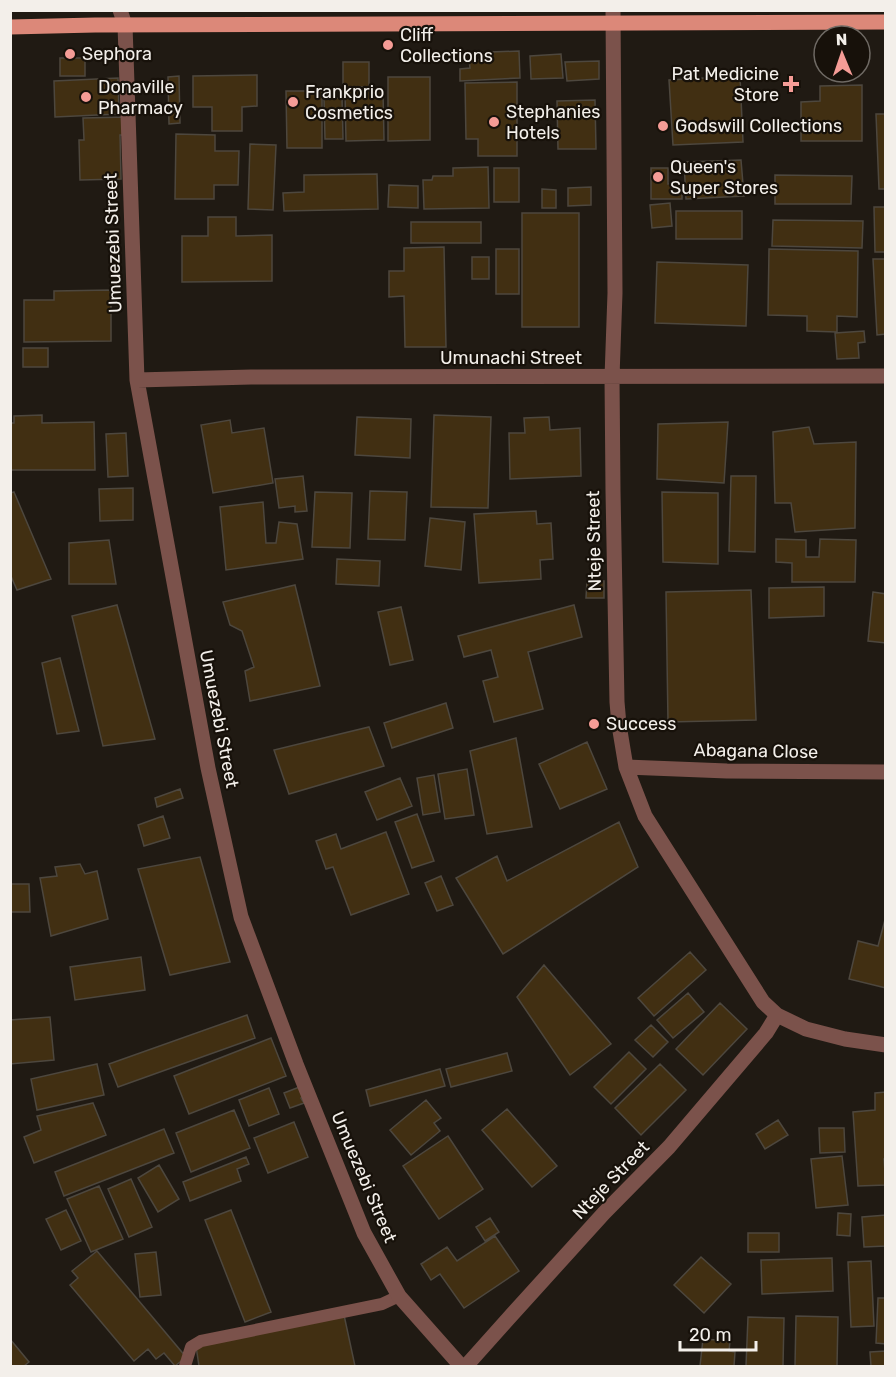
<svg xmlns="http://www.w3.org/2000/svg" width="896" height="1377" font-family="Rubik,sans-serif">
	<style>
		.building { fill: #412f12; stroke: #4d473e; stroke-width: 1.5 }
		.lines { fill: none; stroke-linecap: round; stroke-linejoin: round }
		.service { stroke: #7b524b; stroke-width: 12 }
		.minor { stroke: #7b524b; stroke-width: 15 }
		.primary { stroke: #dc8879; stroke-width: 15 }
		.poi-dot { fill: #f59c96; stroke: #17110a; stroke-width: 2 }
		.labels { text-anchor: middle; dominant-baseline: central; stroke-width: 4.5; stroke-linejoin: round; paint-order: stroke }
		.poi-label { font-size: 18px; fill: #f3efea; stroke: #17110a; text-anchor: start }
		.street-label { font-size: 18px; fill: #f3efea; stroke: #17110a }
	</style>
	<rect width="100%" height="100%" fill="#201a13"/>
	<!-- building -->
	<path class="building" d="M519,51l1,27 -60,3v-12l10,-1 -1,-8 22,-1 -1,-7z
		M561,54l2,24 -32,1 -1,-23z
		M60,58h25v18h-25z
		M599,61v18l-32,2 -2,-19z
		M343,62h26v25h-26z
		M257,75v31l-15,1v24h-30v-24h-19v-31z
		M179,76l1,47 -11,1 -1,-47z
		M740,76l3,66 -70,3 -4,-65z
		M388,77h42v63l-42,1z
		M118,78l1,36 -64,3 -1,-36z
		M517,82v74h-39v-17h-12l-1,-56z
		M862,85v56h-61v-39l19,-1v-15z
		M286,91h36v57h-35z
		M345,91h38l1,49 -38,1z
		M324,98h18l1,41h-18z
		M595,100l1,49h-38l-1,-48z
		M876,114h10v75h-7z
		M128,117v18h-8l1,44 -41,1 -1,-40h5l-1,-22z
		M176,134l39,1v16h24l-1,34h-24v14h-39z
		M250,144l26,1 -3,65 -25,-1z
		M741,160l3,36 -58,3 -2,-37z
		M488,167l1,41 -65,1 -1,-29h9l1,-4h20v-8z
		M494,168h25v34h-25z
		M651,168h17v16h14v15h-31z
		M377,174l1,35 -94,2 -1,-18 21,-1v-17z
		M775,175l77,1 -1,28h-76z
		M389,185l29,1v22l-30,-1z
		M591,187v18l-23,1v-18z
		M542,189l14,1v18h-14z
		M670,203l2,23 -20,2 -2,-23z
		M874,207h12v45h-11z
		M676,211h66v28h-66z
		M522,213h57v114h-57z
		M208,217h28v19l36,-1v46l-90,1v-46h26z
		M773,220l90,1 -1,27 -90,-2z
		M411,222h70v21h-70z
		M444,247l2,100h-41l-1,-51 -15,1v-26h15v-23z
		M496,249h23v45h-23z
		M769,249l89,2 -1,66 -20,-1v16l-30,-1v-15l-39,-1z
		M472,257h17v22h-17z
		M873,259h13v75l-9,1z
		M657,262l91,3 -2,61 -91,-3z
		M111,290v51l-87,1v-42h30v-9z
		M864,331l1,11 -7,1 1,15 -22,1 -2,-26z
		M23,348h25v19h-25z
		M42,415v8l52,-1 1,48h-85v-47h4v-7z
		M434,415l57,2 -3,91 -57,-1z
		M357,417l54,2 -1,39 -55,-3z
		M549,417l1,13 30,-2 1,48 -71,3 -1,-46h16l-1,-15z
		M230,420l2,13 32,-5 9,55 -60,10 -12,-68z
		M728,422l-4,61 -67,-4 1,-55z
		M809,427l5,17 42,-2 -1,86 -60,4 -4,-29h-16l-2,-71z
		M126,433l2,43 -20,1 -2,-43z
		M303,476l4,35 -12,1v-6l-16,2 -4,-29z
		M731,476h25l-1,76 -26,-1z
		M133,488v32l-33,1 -1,-32z
		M370,491l37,1 -2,48 -37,-1z
		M14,492l37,87 -34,11 -7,-16v-81z
		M315,492l37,1 -2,55 -38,-1z
		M662,492l56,1v71l-55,-2z
		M263,502l3,41h10l3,-21 18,2 6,35 -77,11 -6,-63z
		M536,511l1,13 14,-1 2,36 -13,1 1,19 -62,4 -5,-69z
		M430,518l35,4 -4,48 -36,-4z
		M776,539l30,1v17h13l1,-18 36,1 -1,42h-63v-19l-16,-1z
		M109,540l7,44h-47v-41z
		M337,559l43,2 -1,25 -43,-2z
		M587,581h17v17h-18z
		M295,585l25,101 -70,15 -5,-30 9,-4 -12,-36 -12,-6 -7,-23z
		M824,587v29l-55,2v-30z
		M751,590l5,130 -88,2 -2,-130z
		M873,592l13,2v49l-18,-2z
		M117,605l38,134 -52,7 -31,-130z
		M574,605l8,32 -54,15 15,57 -49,13 -11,-41 15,-4 -7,-27 -27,7 -6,-21z
		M401,607l12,53 -23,5 -12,-53z
		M60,658l19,73 -22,3 -15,-71z
		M446,703l7,25 -61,20 -8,-25z
		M369,727l15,39 -95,28 -15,-44z
		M516,738l16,89 -45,7 -17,-83z
		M587,742l20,47 -47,20 -21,-45z
		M467,769l7,46 -29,4 -7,-45z
		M434,775l6,37 -17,3 -6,-37z
		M400,778l12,28 -35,14 -12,-28z
		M180,789l3,9 -26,9 -2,-9z
		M417,814l17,47 -22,7 -17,-46z
		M163,816l7,22 -26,8 -6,-21z
		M619,822l19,45 -135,87 -47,-76 41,-22 10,25z
		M386,832l23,62 -58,21 -18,-48 -7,2 -10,-28 20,-7 5,15z
		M200,857l30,105 -60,13 -32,-106z
		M80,864l5,10 12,-3 11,48 -57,17 -11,-58 17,-2 -2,-9z
		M441,876l12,29 -16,6 -12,-28z
		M10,884h19l1,28h-20z
		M886,916v72l-37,-9 9,-38 20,5z
		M690,952l16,18 -52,46 -16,-18z
		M141,957l4,33 -70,10 -5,-33z
		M544,965l67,79 -41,31 -53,-78z
		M688,993l16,19 -31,26 -16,-18z
		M720,1003l27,26 -44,46 -27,-26z
		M247,1015l8,23 -137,49 -9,-23z
		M50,1017l4,43 -44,4v-44z
		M651,1025l17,17 -15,15 -18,-17z
		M271,1038l15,38 -97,38 -15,-38z
		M629,1052l17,17 -35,35 -17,-17z
		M507,1053l5,18 -61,16 -5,-18z
		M97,1064l7,31 -67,15 -6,-31z
		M660,1064l26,26 -45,45 -26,-27z
		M440,1069l5,17 -75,20 -4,-16z
		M302,1086l4,10 -5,2 3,5 -14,5 -6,-15z
		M269,1088l10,26 -30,12 -10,-26z
		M886,1092v67h-2l2,26 -28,1 -5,-74 22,-2v-17z
		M426,1100l15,18 -7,5 6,8 -29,24 -21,-25z
		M93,1103l13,32 -72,28 -10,-26 17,-7 -4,-14z
		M507,1109l50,57 -25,21 -50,-57z
		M234,1110l16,38 -59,24 -15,-39z
		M778,1120l10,15 -23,14 -9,-15z
		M294,1122l14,35 -40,16 -14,-35z
		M819,1128h25l1,24 -25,1z
		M164,1129l10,24 -110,43 -9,-24z
		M448,1136l35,53 -44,30 -36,-53z
		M842,1156l6,49 -32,3 -5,-49z
		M246,1157l3,7 -12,5 4,12 -51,20 -7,-19z
		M159,1165l20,34 -21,13 -20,-34z
		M131,1179l21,48 -23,10 -21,-48z
		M99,1186l24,53 -32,13 -24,-53z
		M66,1210l15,31 -20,9 -15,-31z
		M231,1210l40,102 -26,10 -40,-102z
		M838,1213l13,1 -1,22 -13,-1z
		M886,1215v31l-22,1 -2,-30z
		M490,1218l9,14 -14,9 -9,-14z
		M748,1233h31v19h-31z
		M495,1236l24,35 -55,37 -24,-34 -9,6 -10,-16 26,-17 10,14z
		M97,1251l89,106 -11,9 -11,-13 -8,6 -8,-10 -14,12 -64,-76 8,-7 -6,-7z
		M156,1252l5,43 -21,2 -5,-43z
		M701,1257l30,27 -27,29 -30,-28z
		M832,1258l1,33 -71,3 -1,-34z
		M871,1261l3,65 -23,1 -3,-65z
		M878,1298h8v46l-10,-1z
		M344,1315l11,51h-156l-3,-20z
		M796,1316l42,1 -1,49h-42z
		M748,1317l36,1 -1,48h-37z
		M10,1339l19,23 -5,4h-14z
		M703,1339l27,2 -1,10 6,1 -1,14h-34z
		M886,1351v15h-15l-1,-14z"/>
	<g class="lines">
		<!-- service -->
		<path class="service" d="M185,1366l6,-19 10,-6 181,-37 17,-8"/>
		<!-- minor -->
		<path class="minor" d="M120,10l5,15 12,355 71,388 33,149 55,147 68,169 35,63 62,70
			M613,10l2,283 -3,84 1,114 4,211 2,23 7,42 19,49 118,186 14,13 29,14 39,10 41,6
			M137,380l114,-3 635,-1
			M626,767l101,4 159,1
			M466,1366l42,-47 96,-106 65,-66 97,-114 11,-18"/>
		<!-- primary -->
		<path class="primary" d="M10,27l85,-2 791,-3"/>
	</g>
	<!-- markers -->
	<g class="poi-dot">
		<circle cx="388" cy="45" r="6"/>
		<circle cx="70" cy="54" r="6"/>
		<path d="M788 75h6v6h6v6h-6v6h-6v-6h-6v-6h6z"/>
		<circle cx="86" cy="97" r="6"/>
		<circle cx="293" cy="102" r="6"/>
		<circle cx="494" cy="122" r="6"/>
		<circle cx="663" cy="126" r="6"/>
		<circle cx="658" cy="177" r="6"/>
		<circle cx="594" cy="724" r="6"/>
	</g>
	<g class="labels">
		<!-- poi labels -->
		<g class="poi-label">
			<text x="400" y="35">Cliff<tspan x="400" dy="21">Collections</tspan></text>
			<text x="82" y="54">Sephora</text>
			<text x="779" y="74" text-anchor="end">Pat Medicine<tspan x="779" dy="21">Store</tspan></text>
			<text x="98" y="87">Donaville<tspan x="98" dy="21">Pharmacy</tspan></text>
			<text x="305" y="92">Frankprio<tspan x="305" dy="21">Cosmetics</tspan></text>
			<text x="506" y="112">Stephanies<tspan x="506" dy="21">Hotels</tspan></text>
			<text x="675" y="126">Godswill Collections</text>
			<text x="670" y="167">Queen's<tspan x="670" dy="21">Super Stores</tspan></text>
			<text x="606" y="724">Success</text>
		</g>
		<!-- street labels -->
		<g class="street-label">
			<text transform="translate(113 243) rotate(-92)">Umuezebi Street</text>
			<text x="511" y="358">Umunachi Street</text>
			<text transform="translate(594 541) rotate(-91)">Nteje Street</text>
			<text transform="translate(219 719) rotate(79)">Umuezebi Street</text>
			<text transform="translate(756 751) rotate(1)">Abagana Close</text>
			<text transform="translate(364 1177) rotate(67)">Umuezebi Street</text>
			<text transform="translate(611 1180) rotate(-46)">Nteje Street</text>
		</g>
	</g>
	<!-- border -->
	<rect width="896" height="1377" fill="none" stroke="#f3efea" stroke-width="24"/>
	<!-- north arrow -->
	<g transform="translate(842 54) rotate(358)"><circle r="28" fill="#17110a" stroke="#6f6a64" stroke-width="1.5"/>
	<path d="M0-4.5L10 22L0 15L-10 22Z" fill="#f59c96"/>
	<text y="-9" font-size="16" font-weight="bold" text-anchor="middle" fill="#f3efea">N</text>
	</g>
	<!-- scale -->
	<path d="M680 1341v9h76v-9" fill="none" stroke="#f3efea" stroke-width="3"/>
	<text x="689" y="1341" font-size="18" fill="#f3efea" stroke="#17110a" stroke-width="4.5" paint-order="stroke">20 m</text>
</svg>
